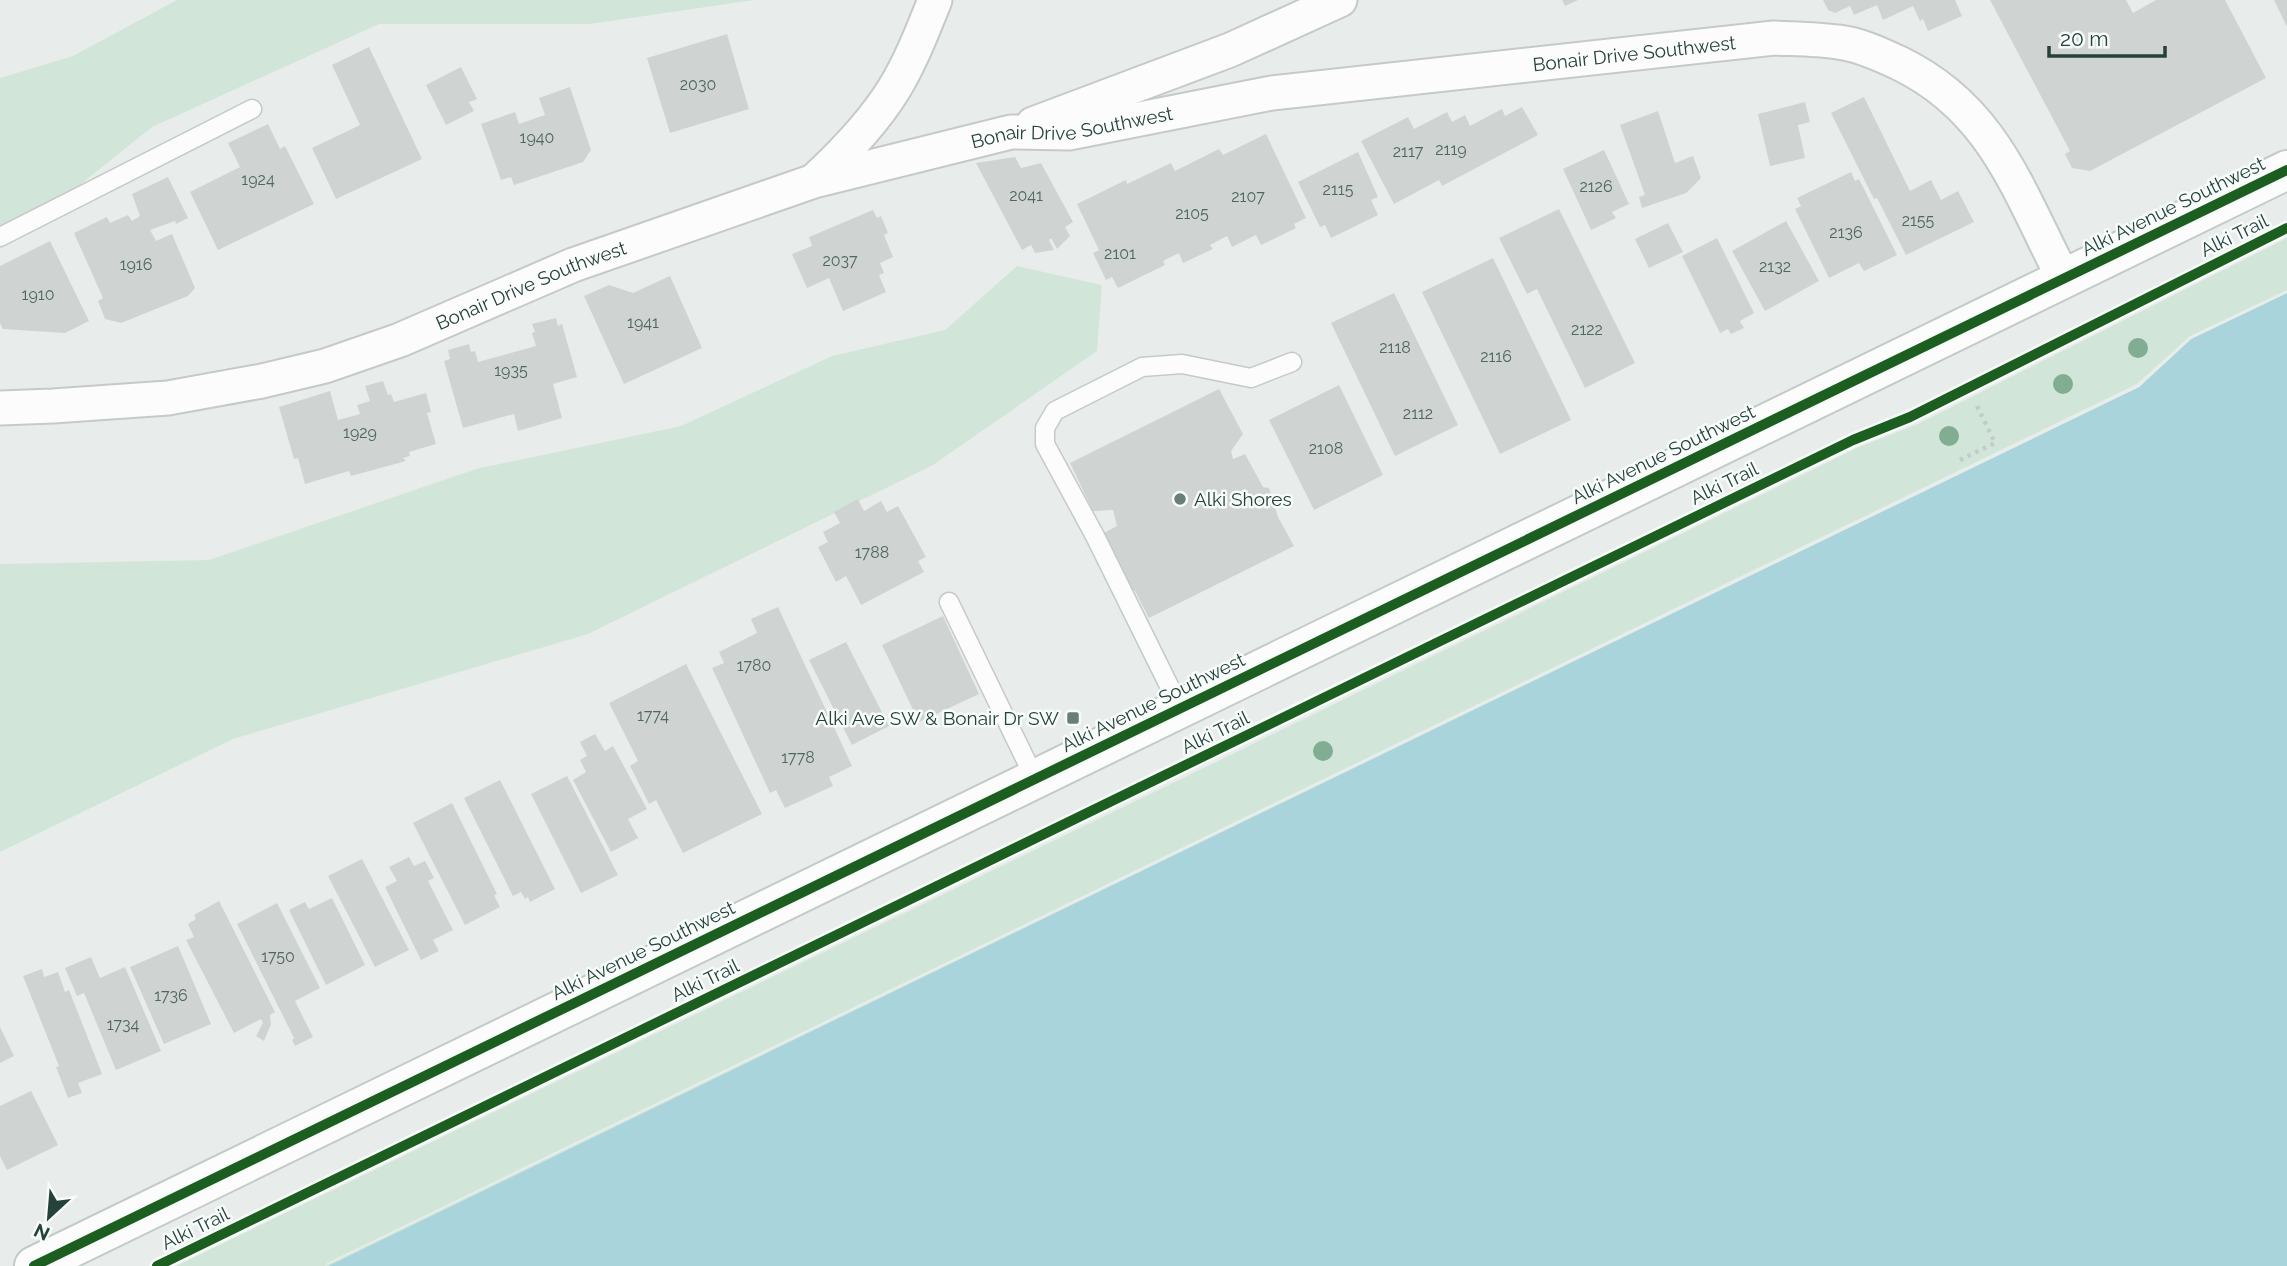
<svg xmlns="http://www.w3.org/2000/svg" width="2287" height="1266" font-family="Raleway,sans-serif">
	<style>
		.green { fill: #d1e6d8 }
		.water { fill: #a9d4db }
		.pier { fill: #e8edeb }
		.building { fill: #cfd4d2 }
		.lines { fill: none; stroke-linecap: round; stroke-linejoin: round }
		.service-casing { stroke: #c5cac8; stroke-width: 21 }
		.minor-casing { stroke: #c5cac8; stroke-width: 37 }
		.secondary-casing { stroke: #c3cbc8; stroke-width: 42 }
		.path { stroke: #c3ccca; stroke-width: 4.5; stroke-dasharray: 3.5 5; stroke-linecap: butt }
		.service { stroke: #fcfcfc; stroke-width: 18 }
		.minor { stroke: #fcfcfc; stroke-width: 33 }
		.secondary { stroke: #fcfcfc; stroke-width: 38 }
		.cycleway-casing { stroke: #f7fbf9; stroke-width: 15 }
		.cycleway { stroke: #1b5e20; stroke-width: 10 }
		.tree { fill: #81ae93 }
		.poi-dot { fill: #697e78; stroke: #f7fbf9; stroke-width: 2.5 }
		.labels { text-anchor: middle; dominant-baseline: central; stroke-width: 5; stroke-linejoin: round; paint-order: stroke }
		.number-label { font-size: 16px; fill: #506761 }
		.street-label { font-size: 19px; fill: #24423a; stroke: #f7fbf9 }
		.poi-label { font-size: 19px; fill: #24423a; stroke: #f7fbf9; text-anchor: start }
	</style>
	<rect width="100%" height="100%" fill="#e8edeb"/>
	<!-- green -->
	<path class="green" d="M177,0h577l-164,24h-211l-227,103 -152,122v-171l73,-22z
		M2287,238v55l-96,46 -52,48 -1811,879h-152l1038,-503 645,-316 59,-23z
		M1017,266l85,19 -5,66 -164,114 -345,169 -355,105 -233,113v-288l209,-4 267,-91 205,-43 151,-70 113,-26z"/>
	<!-- water -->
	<path class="water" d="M2287,293v973h-1959l1811,-879 52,-48z"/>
	<!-- pier -->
	<path class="pier" d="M2287,290v3l-96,46 -52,48 -1814,879 2,-3 1810,-879 53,-48z"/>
	<!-- building -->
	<path class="building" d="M1562,0h16l-13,6z
		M1823,0h132l7,16 -34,15 -5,-12 -3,2 -7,-15 -30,14 -6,-15 -23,10 -4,-9 -15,7 -7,-3z
		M1990,0h136l7,13 23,-13h69l41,78 -176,93 -18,-3 -7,-14 5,-3z
		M2274,0h13v27z
		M727,34l22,75 -79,24 -23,-75z
		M369,47l53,112 -86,40 -24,-51 48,-23 -28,-60z
		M461,67l16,32 -8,3 5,9 -28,14 -20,-40z
		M570,87l21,63 -8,12 -69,23 -3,-8 -10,3 -20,-56 34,-12 4,12 26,-9 -6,-17z
		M1864,97l46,94 21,-11 10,20 17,-9 16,31 -68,33 -29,-57 -3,1 -43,-86z
		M1805,102l5,20 -12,3 7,33 -35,8 -12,-52z
		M1522,107l16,28 -96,51 -3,-6 -45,24 -33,-63 47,-24 6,12 33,-17 5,10 13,-7 5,11 32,-17 3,7z
		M1658,111l17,52 18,-7 8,22 -15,15 -44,15 -3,-11 6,-2 -25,-70z
		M268,124l12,25 5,-3 29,58 -96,46 -28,-58 50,-25 -12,-24z
		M1266,134l40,84 -12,6 2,4 -35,17 -5,-10 -24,12 -5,-11 -17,9 3,4 -30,14 -4,-10 -16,8 2,4 -47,23 -6,-11 -6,3 -13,-27 6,-3 -22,-46 49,-24 1,4 44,-21 4,8 44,-22 4,6z
		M1604,150l25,54 -17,8 4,6 -25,12 -28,-61z
		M1358,152l20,45 -7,3 7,15 -47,23 -6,-13 -5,2 -22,-45z
		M1015,157l6,11 20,-5 32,59 -8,5 5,9 -13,13 -6,-11 -2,2 5,10 -19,3 -4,-8 -9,5 -46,-87z
		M1851,172l4,9 4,-2 38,76 -33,16 -5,-8 -30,15 -34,-69 6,-3 -4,-8z
		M168,177l20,41 -12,6 -1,-3 -25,9 6,11 16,-7 23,54 -7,8 -67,27 -16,-4 -7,-18 5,-3 -29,-65 33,-16 3,6 18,-8 4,6 8,-5 -8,-22z
		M1559,209l76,154 -50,25 -48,-99 -10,5 -28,-56z
		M873,210l4,8 4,-2 7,17 -4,2 9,22 -13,6 4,10 -5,2 7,17 -43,19 -14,-33 -22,10 -15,-34 20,-8 -3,-9z
		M1786,221l33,60 -54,30 -33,-60z
		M1668,223l15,29 -34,16 -14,-29z
		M1717,238l37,75 -14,8 4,7 -13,6 -3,-5 -8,4 -38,-77z
		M50,241l39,80 -24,12 -62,-4 -3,-6v-57z
		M1493,258l78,162 -71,34 -78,-162z
		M670,276l32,72 -78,36 -40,-88 25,-11 24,8z
		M1394,293l64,132 -63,31 -64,-133z
		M556,318l2,8 4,-2 15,53 -24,7 9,34 -44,13 -4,-17 -51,14 -19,-67 6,-2 -2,-9 21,-6 2,8 4,-1 3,11 58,-16 -4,-13 3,-1 -3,-8z
		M383,381l5,14 3,-1 3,8 32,-9 5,19 -4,1 9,31 -27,8 1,4 -7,2 3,3 -55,15 -2,-5 -44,13 -7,-26 -4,1 -15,-52 51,-16 8,29 22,-6 -3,-9 13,-4 -5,-15z
		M1339,385l44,90 -69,35 -45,-90z
		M1219,389l24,45 -12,17 2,8 12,-5 18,33 6,1 9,29 16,29 -145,72 -14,-27 -5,-1 -15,-27 4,-2 -15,-28 13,-7 -4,-16 -20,1 -23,-48z
		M858,499l6,12 17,-10 6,11 11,-6 28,51 -8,4 6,11 -63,33 -15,-29 -10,6 -18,-35 10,-5 -5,-10 17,-9 -6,-11z
		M778,607l74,159 -23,11 4,9 -48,22 -9,-18 -6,3 -58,-125 12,-5 -5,-11 38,-19 -6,-14z
		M943,616l36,78 -60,28 -37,-77z
		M846,642l43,84 -37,19 -43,-85z
		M686,664l76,150 -79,39 -27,-53 -7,4 -19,-38 8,-5 -29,-58z
		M595,734l10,17 8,-5 34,63 -19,10 10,19 -27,14 -38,-72 13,-8 -6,-12 7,-4 -7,-14z
		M567,776l51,99 -37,18 -50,-99z
		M500,780l55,109 -25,13 -2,-5 -3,2 -4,-7 -8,4 -49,-98z
		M452,803l45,91 -3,1 6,12 -35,18 -52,-102z
		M409,857l5,9 11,-5 9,17 -6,3 25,49 -20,10 6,11 -18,9 -36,-73 12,-6 -8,-14z
		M362,859l47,91 -34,17 -47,-91z
		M332,898l33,67 -39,20 -37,-75 16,-8 4,7z
		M219,901l56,111 -5,3 1,9 -7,17 -8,-5 7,-13 -2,-4 -27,14 -48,-93 8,-3 -6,-13 8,-5 -2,-4z
		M277,903l43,85 -25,13 18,36 -18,9 -3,-6 2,-2 -57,-114z
		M178,946l33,78 -47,20 -34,-77z
		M91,957l9,21 25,-11 36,84 -45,19 -32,-77 -7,3 -12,-28z
		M42,969l2,8 14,-5 7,20 4,-2 33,84 -24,9 4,10 -14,5 -12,-31 3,-1 -36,-90z
		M0,1027l14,29 -14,7z
		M31,1091l27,54 -51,25 -7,-14v-50z"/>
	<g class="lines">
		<defs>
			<path id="service" d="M0,237l252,-128
				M949,602l86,177
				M1180,708l-85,-172 -50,-92v-16l10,-17 87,-44 40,-3 69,14 41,-16"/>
			<g id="minor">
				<path d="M1033,124l197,-74 110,-50"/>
				<path d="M816,179c29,-27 57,-56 78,-90 17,-28 29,-59 41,-89"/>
				<path id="s1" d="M0,408l53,-2 115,-8 94,-17 63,-15 75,-26 173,-75 241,-84 197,-49 58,1 203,-40 502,-55c21,1 43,1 64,4 20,2 42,12 61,21 95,46 119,128 165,216"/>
			</g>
			<path id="secondary" d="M34,1266l2253,-1096"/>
		</defs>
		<!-- service casing -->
		<use href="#service" class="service-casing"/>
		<!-- minor casing -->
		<use href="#minor" class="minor-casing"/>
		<!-- secondary casing -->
		<use href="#secondary" class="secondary-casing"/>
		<!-- path -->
		<path class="path" d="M1960,460l35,-17 -18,-37"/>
		<!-- service -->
		<use href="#service" class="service"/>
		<!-- minor -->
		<use href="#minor" class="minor"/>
		<!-- secondary -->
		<use href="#secondary" class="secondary"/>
		<defs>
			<path id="cycleway" d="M34,1266l2253,-1096
				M157,1266l1696,-826 57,-23 377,-189"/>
		</defs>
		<!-- cycleway casing -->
		<use href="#cycleway" class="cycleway-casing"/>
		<!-- cycleway -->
		<use href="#cycleway" class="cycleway"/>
	</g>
	<!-- trees -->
	<g class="tree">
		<circle cx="2138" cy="348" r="10"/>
		<circle cx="2063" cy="384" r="10"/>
		<circle cx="1949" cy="436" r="10"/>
		<circle cx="1323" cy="751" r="10"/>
	</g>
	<!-- markers -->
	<g class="poi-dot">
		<circle cx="1180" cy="499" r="7"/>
		<rect x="1066" y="711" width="14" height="14" rx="3.5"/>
	</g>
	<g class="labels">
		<!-- number labels -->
		<g class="number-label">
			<text x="698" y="84">2030</text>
			<text x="537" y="137">1940</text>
			<text x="1451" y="149">2119</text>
			<text x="1408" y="151">2117</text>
			<text x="258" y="179">1924</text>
			<text x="1596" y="186">2126</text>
			<text x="1338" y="189">2115</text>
			<text x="1026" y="195">2041</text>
			<text x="1248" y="196">2107</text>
			<text x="1192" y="213">2105</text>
			<text x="1918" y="220">2155</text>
			<text x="1846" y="232">2136</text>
			<text x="1120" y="253">2101</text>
			<text x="840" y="260">2037</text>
			<text x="136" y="264">1916</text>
			<text x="1775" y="266">2132</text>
			<text x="38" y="294">1910</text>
			<text x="643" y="322">1941</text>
			<text x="1587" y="329">2122</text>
			<text x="1395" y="347">2118</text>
			<text x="1496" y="356">2116</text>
			<text x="511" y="370">1935</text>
			<text x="1418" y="413">2112</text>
			<text x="360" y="432">1929</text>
			<text x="1326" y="448">2108</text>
			<text x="872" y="552">1788</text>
			<text x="754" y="665">1780</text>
			<text x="653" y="715">1774</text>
			<text x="798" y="757">1778</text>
			<text x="278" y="956">1750</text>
			<text x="171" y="995">1736</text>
			<text x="123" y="1024">1734</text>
		</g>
		<!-- street labels -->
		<g class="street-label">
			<text stroke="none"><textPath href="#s1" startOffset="1684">Bonair Drive Southwest</textPath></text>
			<text stroke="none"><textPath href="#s1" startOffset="1116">Bonair Drive Southwest</textPath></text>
			<text transform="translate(2173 206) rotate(-26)">Alki Avenue Southwest</text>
			<text transform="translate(2234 235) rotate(-26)">Alki Trail</text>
			<text stroke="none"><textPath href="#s1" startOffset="550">Bonair Drive Southwest</textPath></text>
			<text transform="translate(1663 454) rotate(-26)">Alki Avenue Southwest</text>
			<text transform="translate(1724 483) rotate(-26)">Alki Trail</text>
			<text transform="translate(1153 702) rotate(-26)">Alki Avenue Southwest</text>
			<text transform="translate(1215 732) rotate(-26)">Alki Trail</text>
			<text transform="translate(643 950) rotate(-26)">Alki Avenue Southwest</text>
			<text transform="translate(705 980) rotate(-26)">Alki Trail</text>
			<text transform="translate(195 1228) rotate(-26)">Alki Trail</text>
		</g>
		<!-- poi labels -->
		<g class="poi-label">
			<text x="1194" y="499">Alki Shores</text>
			<text x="1059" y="718" text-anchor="end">Alki Ave SW &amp; Bonair Dr SW</text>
		</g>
	</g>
	<!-- north arrow -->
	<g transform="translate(49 1217) rotate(206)" stroke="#f7fbf9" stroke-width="5" paint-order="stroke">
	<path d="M0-5L12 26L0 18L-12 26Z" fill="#24423a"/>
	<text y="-10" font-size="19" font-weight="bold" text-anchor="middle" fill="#24423a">N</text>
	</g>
	<!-- scale -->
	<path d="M2049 46v10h116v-10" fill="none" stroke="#24423a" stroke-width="3.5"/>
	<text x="2060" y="46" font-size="21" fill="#24423a" stroke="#f7fbf9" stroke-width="5" paint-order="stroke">20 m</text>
</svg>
